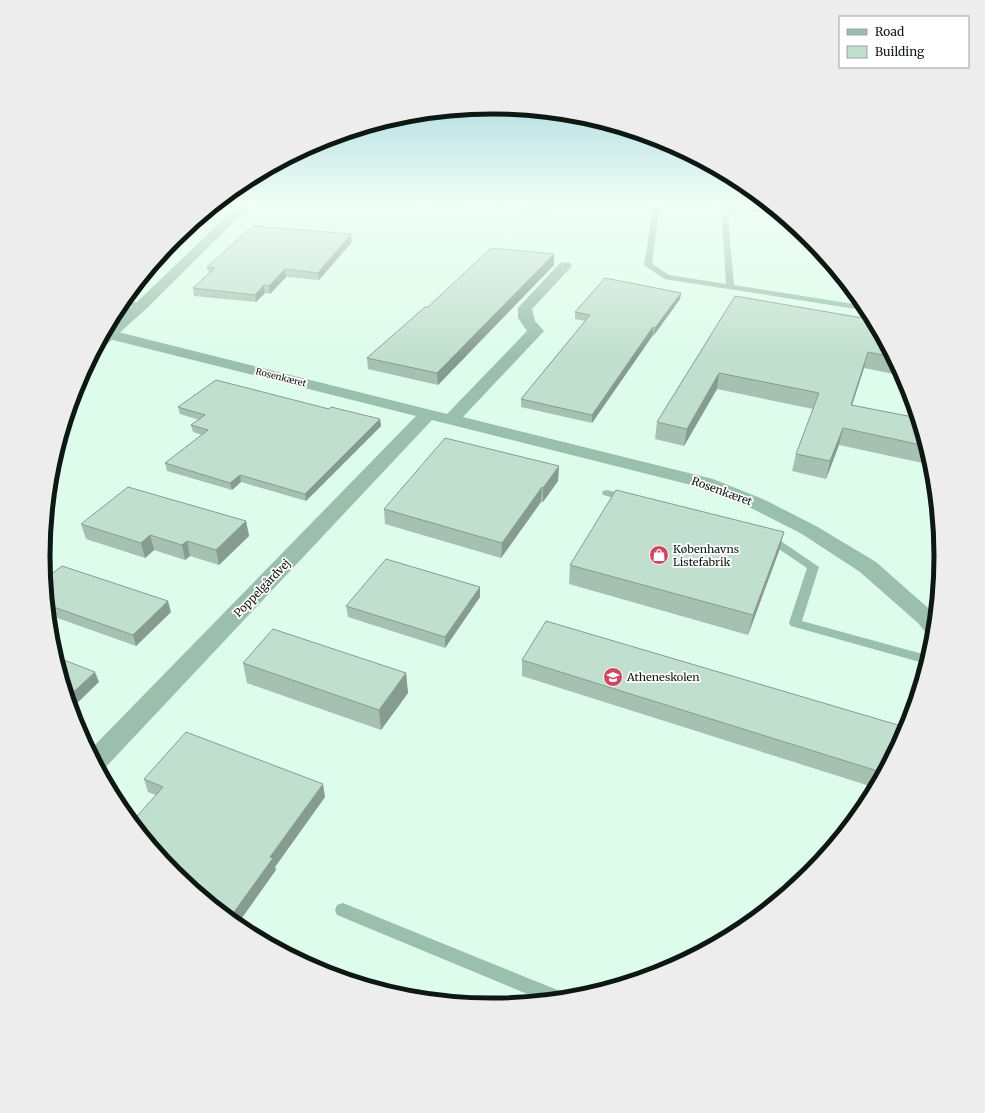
<svg xmlns="http://www.w3.org/2000/svg" width="985" height="1113" font-family="Merriweather,serif">
	<style>
		.lines { fill: none; stroke-linecap: round; stroke-linejoin: round }
		.path { stroke: #869c90; stroke-width: 1.5; stroke-dasharray: 1.5 2; stroke-linecap: butt }
		.service { fill: #9bbfad; fill-rule: evenodd }
		.minor { fill: #9bbfad; fill-rule: evenodd }
		.tertiary { fill: #9bbfad; fill-rule: evenodd }
		.wall { fill: #a6c0b2 }
		.shaded-wall { fill: #879c91 }
		.building { fill: #c1dfcf; stroke: #879c91 }
		.labels { text-anchor: middle; dominant-baseline: central; stroke-width: 3.5; stroke-linejoin: round; paint-order: stroke }
		.far-street-label { font-size: 9px; fill: #0d1812; stroke: #fff }
		.street-label { font-size: 11px; fill: #0d1812; stroke: #fff }
		.poi-label { font-size: 11px; fill: #0d1812; stroke: #fff; text-anchor: start }
		.rim { fill: none; stroke: #0d1812; stroke-width: 5 }
	</style>
	<rect width="100%" height="100%" fill="#ddfceb"/>
	<g class="lines">
		<!-- path -->
		<path class="path" d="M468,205l80,5"/>
		<!-- service -->
		<path class="service" d="M654,203h6l-8,61 17,11 57,9 -4,-67 7,-7 -21,-6 -1,-1h9l18,4 39,1 4,4 -41,-1 -8,6 6,68 132,21 3,5 -205,-32 -20,-14z
			M124,301l18,2 4,2 -4,2 -22,-2z
			M607,490l24,6 1,2 -5,3 -24,-6 -1,-2 1,-2z
			M768,534l4,1 47,32 -17,54 128,35 -3,8 -136,-38 -2,-3 18,-55 -43,-29 -1,-2 1,-2z
			M343,903l222,90 2,6 -23,2 -207,-86 -2,-5 2,-5z"/>
		<!-- minor -->
		<path class="minor" d="M565,262l5,1 2,3 -40,43 3,12 9,10 -81,86 250,62 52,21 51,26 60,36 60,53 -2,21 -7,-2 -9,-11 -58,-51 -58,-38 -51,-26 -52,-21 -267,-67 -328,349 -4,2 -11,-20 327,-335 -311,-78 -2,-2 3,-5 4,-1 337,84 80,-83 -9,-13v-10l42,-45z"/>
		<!-- tertiary -->
		<path class="tertiary" d="M240,203h13l-106,105 -42,38 -8,1 11,-21 29,-24z"/>
	</g>
	<!-- wall -->
	<path class="wall" d="M392,203h42l-2,3z
		M352,242l-33,38 -33,-3 -16,17 -5,-1 -9,9 -62,-6 -1,-8 16,-14 -2,-7z
		M554,265l-116,120 -70,-16 -1,-11 61,-51z
		M681,293l-1,6 -26,36h-1l-61,88 -71,-16v-8l64,-78 -10,-2v-7z
		M735,296l139,24 29,56 -39,-8 -12,37 66,13 14,47 -93,-20 -13,34 -34,-8 4,-17 17,-45 -96,-20 -33,57 -29,-7 2,-17z
		M178,407l151,2 51,10 1,7 -75,75 -65,-19 -9,8 -65,-19 -2,-8 37,-28 -9,-3 -2,-7 8,-5 -19,-6z
		M559,466l-1,15 -15,21h-2l-40,56 -116,-34 -1,-15z
		M246,521l3,15 -30,29 -29,-9 -5,4 -31,-10 -9,8 -59,-19 -5,-15z
		M784,532l-5,19 -31,84 -179,-51 1,-19z
		M45,579l126,33 -35,34 -87,-31z
		M480,587v10l-35,51 -97,-31 -2,-11z
		M522,660l386,68 -32,60 -354,-112z
		M243,663l163,10 2,20 -27,37 -134,-47z
		M144,779l181,18 -50,70 1,3 -120,-75 -8,-3z"/>
	<!-- shaded-wall -->
	<path class="shaded-wall" d="M351,234l1,8 -33,38 -1,-7z
		M554,254v11l-116,120 -1,-12z
		M285,269l1,8 -16,17 -1,-8z
		M264,285l1,8 -9,9 -1,-7z
		M681,293l-1,6 -26,36 1,-7z
		M653,327v8l-61,88v-8z
		M868,352l-4,16 -17,53 4,-16z
		M719,373l-2,16 -33,57 3,-17z
		M380,419l1,7 -75,75 -1,-7z
		M843,428l-4,17 -13,34 4,-18z
		M559,466l-1,15 -15,21v-14z
		M240,475l1,7 -9,8 -2,-7z
		M542,487l-1,15 -40,56 1,-15z
		M246,521l3,15 -30,29 -3,-15z
		M784,532l-5,19 -31,84 5,-20z
		M150,535l4,15 -9,8 -4,-15z
		M187,541l3,15 -5,4 -3,-15z
		M480,587v10l-35,51v-11z
		M168,601l3,11 -35,34 -3,-11z
		M95,672l4,10 -28,27 -3,-12z
		M406,673l2,20 -27,37 -2,-20z
		M323,784l2,13 -50,70 1,3 -39,55 -8,-6 41,-62z"/>
	<!-- building -->
	<path class="building" d="M253,226l98,8 -33,39 -33,-4 -16,17 -5,-1 -9,10 -62,-7 22,-20 -8,-1z
		M491,248l63,6 -117,119 -70,-15 58,-51h3z
		M605,278l76,15 -26,35 -2,-1 -61,88 -71,-16 69,-84 -15,-3z
		M735,296l139,24 19,37 -25,-5 -17,53 67,13 8,28 -83,-18 -13,33 -34,-7 23,-61 -100,-20 -32,56 -30,-7z
		M216,380l113,29 2,-2 49,12 -75,75 -65,-19 -10,8 -65,-20 43,-33 -17,-5 14,-10 -27,-8z
		M445,438l114,28 -16,22 -1,-1 -40,56 -118,-34z
		M128,487l118,34 -30,29 -29,-9 -5,4 -32,-10 -9,8 -60,-19z
		M616,490l168,42 -31,83 -183,-50z
		M386,559l94,28 -35,50 -99,-31z
		M62,566l106,35 -35,34 -85,-30 -3,-26z
		M546,621l362,107 -24,45 -362,-113z
		M273,629l133,44 -27,37 -136,-47z
		M56,657l39,15 -27,25z
		M186,732l137,52 -53,73 3,1 -44,61 -55,-45 -42,-52 31,-35 -19,-8z"/>
	<!-- sky -->
	<linearGradient id="sky" x2="0" y2="1"><stop stop-color="#7dc2d0"/><stop offset="0.57" stop-color="#f0fef6"/><stop offset="1" stop-color="#f0fef6" stop-opacity="0"/></linearGradient>
	<rect width="985" height="358" fill="url(#sky)"/>
	<!-- icons -->
	<defs>
		<symbol id="shop-disc" viewBox="-11 -11 22 22"><circle r="9.5" fill="#d44461" stroke="#fff"/><path d="M-5-2.5h2.3a2.7 3.5 0 0 1 5.4 0H5L5.5 6h-11ZM-1.5-2.5h3a1.5 2.3 0 0 0-3 0Z" fill="#fff"/></symbol>
		<symbol id="school-disc" viewBox="-11 -11 22 22"><circle r="9.5" fill="#d44461" stroke="#fff"/><path d="M0-5L7-2L0 1L-7-2ZM-4 1L0 2.5L4 1V4Q0 6-4 4Z" fill="#fff"/></symbol>
	</defs>
	<g fill-rule="evenodd">
		<use href="#shop-disc" x="648" y="544" width="22" height="22"/>
		<use href="#school-disc" x="602" y="666" width="22" height="22"/>
	</g>
	<g class="labels">
		<!-- far-street labels -->
		<g class="far-street-label">
			<text transform="translate(281 377) rotate(14)">Rosenkæret</text>
		</g>
		<!-- street labels -->
		<g class="street-label">
			<text transform="translate(722 491) rotate(20)">Rosenkæret</text>
			<text transform="translate(262 588) rotate(-46)">Poppelgårdvej</text>
		</g>
		<!-- poi labels -->
		<g class="poi-label">
			<text x="673" y="549">Københavns<tspan x="673" dy="13">Listefabrik</tspan></text>
			<text x="627" y="677">Atheneskolen</text>
		</g>
	</g>
	<!-- crop -->
	<path d="M0 0H985V1113H0ZM50 556a442 442 0 1 1 884 0a442 442 0 1 1-884 0Z" fill="#ecedec" fill-rule="evenodd"/>
	<path class="rim" d="M50 556a442 442 0 1 1 884 0a442 442 0 1 1-884 0Z"/>
	<!-- legend -->
	<rect x="839" y="16" width="130" height="52" fill="#ffffff" stroke="#9ea3a0"/>
	<rect x="847" y="29" width="20" height="6" fill="#9bbfad" stroke="#9ea3a0"/>
	<text x="875" y="36" font-size="12" fill="#0d1812">Road</text>
	<rect x="847" y="46" width="20" height="12" fill="#c1dfcf" stroke="#9ea3a0"/>
	<text x="875" y="56" font-size="12" fill="#0d1812">Building</text>
</svg>
